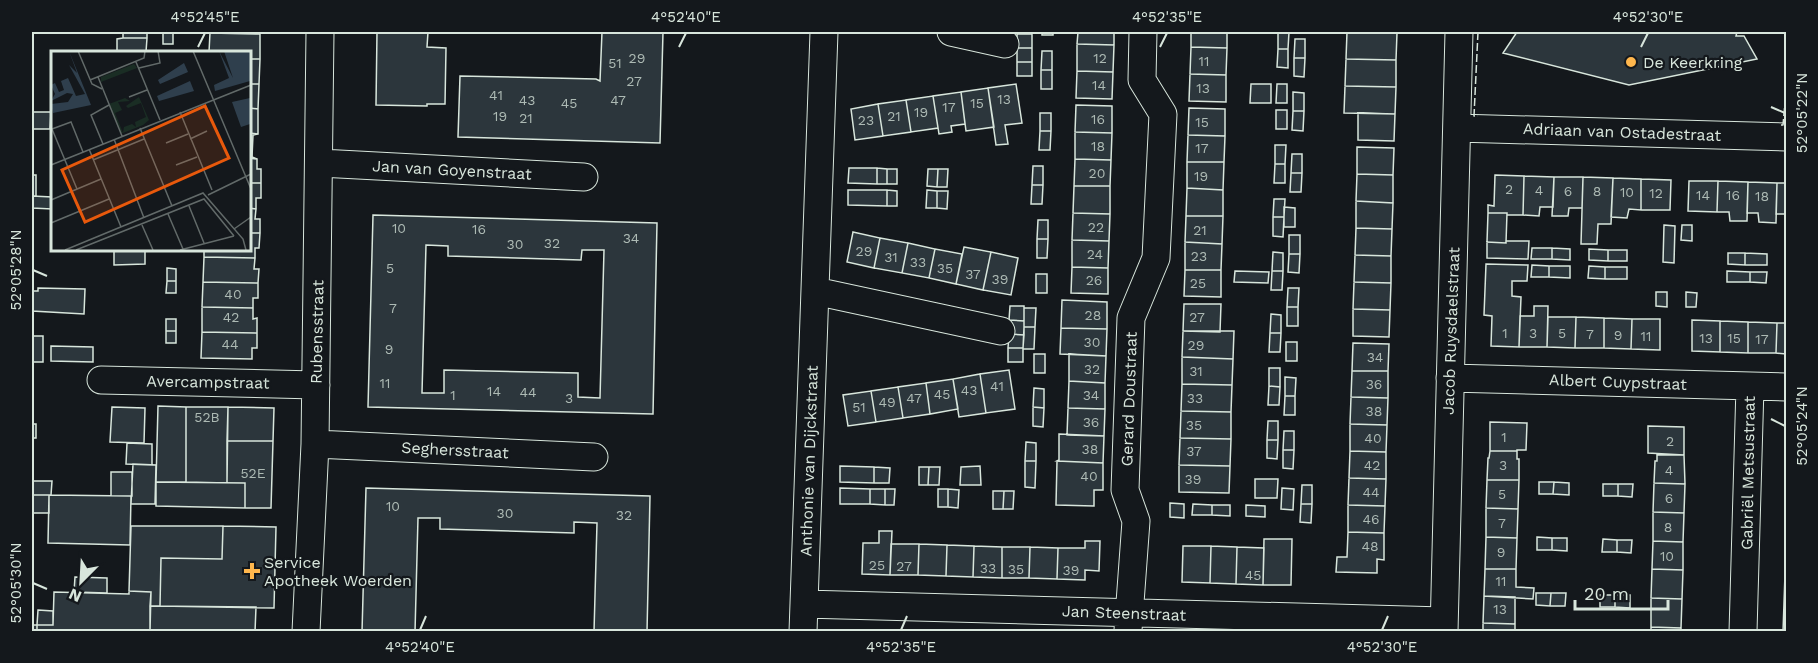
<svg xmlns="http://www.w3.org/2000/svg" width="1818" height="663" font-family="'Work Sans',sans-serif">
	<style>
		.building { fill: #2c363c; stroke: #d8e6dc; stroke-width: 1.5; fill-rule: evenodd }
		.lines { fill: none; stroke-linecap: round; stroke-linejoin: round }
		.street-casing { stroke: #d8e6dc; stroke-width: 29 }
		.street { stroke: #14181c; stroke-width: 27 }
		.fence { stroke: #d8e6dc; stroke-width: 1.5; stroke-dasharray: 8 3; stroke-linecap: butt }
		.ticks { fill: none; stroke: #d8e6dc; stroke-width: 2 }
		.poi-dot { fill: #ffb74d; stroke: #14181c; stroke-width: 2 }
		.labels { text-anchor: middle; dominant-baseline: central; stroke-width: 4.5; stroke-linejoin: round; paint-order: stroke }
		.number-label { font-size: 14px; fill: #adbab4 }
		.poi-label { font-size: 16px; fill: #d8e6dc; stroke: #14181c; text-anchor: start }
		.street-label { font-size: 16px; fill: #d8e6dc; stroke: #14181c }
		.inset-road { fill: none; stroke: #626a69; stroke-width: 1.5 }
		.view { fill: #e8590c; fill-opacity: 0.15; stroke: #e8590c; stroke-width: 3 }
		.inset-edge { fill: none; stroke: #d8e6dc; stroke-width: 3 }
		.neatline { fill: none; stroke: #d8e6dc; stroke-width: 2 }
		.ticks-label { font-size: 15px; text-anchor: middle; fill: #d8e6dc }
	</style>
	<rect width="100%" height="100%" fill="#14181c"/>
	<!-- building -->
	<path class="building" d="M123,32h24v6h-24z
		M163,32h10v12h-10z
		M210,32h50v2l-50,-1z
		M377,32h51l-1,15 19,1 -1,56h-18v2l-51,-1z
		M602,32h61l-3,111 -202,-6 2,-61 136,3 4,2z
		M1017,32h15v2h-15z
		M1042,32h11v3h-11z
		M1078,32h36v13l-37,-1z
		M1191,32h36v16l-36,-1z
		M1278,32h11l-1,17h-10z
		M1347,32l50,1 -1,27 -50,-1z
		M1517,32h220l-1,4h8l13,23 -128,26 -126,-32z
		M210,33l50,1v25h-11v-7h-40z
		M1017,34h15v14h-15z
		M123,38h24l-1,14h-29v-13z
		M1295,39h10v19h-11z
		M1077,44l37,1 -1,27 -36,-1z
		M1191,47l36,1 -1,27 -36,-1z
		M1017,48h15v14h-15z
		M1278,49h10v19l-11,-1z
		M1042,51h10v19h-11z
		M1294,58h11l-1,19 -10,-1z
		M249,59h11l-1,25h-10z
		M1346,59l50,1v27l-51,-1z
		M1017,62h15v14h-15z
		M1041,70h11v19h-11z
		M1077,71l36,1 -1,27 -36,-1z
		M1190,74l36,1v27l-37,-1z
		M249,84h10l-1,25 -9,-1z
		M1016,84l6,39 -17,2 3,19 -12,1 -8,-57z
		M1251,84h20v19h-21z
		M1277,84h10v19h-11z
		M1345,86l51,1 -1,27 -51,-1z
		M988,88l6,39 -28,4 -5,-39z
		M961,92l4,32 -14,2 1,6 -13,2 -6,-38z
		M1293,92l11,1v18h-11z
		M933,96l5,32 -27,4 -5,-32z
		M906,100l5,32 -28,4 -5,-32z
		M878,104l5,32 -28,4 -4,-31z
		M1076,105l36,1v27l-37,-1z
		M249,108l9,1v25l-9,-1z
		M1189,108l36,1v27l-37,-1z
		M1276,110h11v19h-11z
		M1293,111h11l-1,20 -11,-1z
		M32,112h19l-1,17h-18z
		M1040,113h11v18h-11z
		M1358,113l37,1 -1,27 -36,-1z
		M1040,131h11l-1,19h-11z
		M1075,132l37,1 -1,27 -36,-1z
		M249,133l9,1 -5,1 -1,22 5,2 -8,-1z
		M1188,135l37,1 -1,26h-37z
		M1275,145h11l-1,19h-10z
		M1357,147l37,1 -1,27 -36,-1z
		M1292,154h10v19h-11z
		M249,158l8,1v10h4v14h-12z
		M1075,159l36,1 -1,26h-36z
		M1187,162h37l-1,28 -36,-2z
		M1275,164h10v19h-11z
		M1033,166h10v19h-11z
		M849,168h28v16l-29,-1z
		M877,168l10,1v15h-10z
		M887,169h10v15h-10z
		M928,169h10l-1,18 -10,-1z
		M938,169h10l-1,18h-10z
		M1291,173h11l-1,19h-11z
		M1357,174l36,1v28l-37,-2z
		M32,175h4v21h-4z
		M1495,175l29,1 -1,39h-16v-2h-19v-8l6,1z
		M1524,176l30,1 -1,30h-13l-1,9 -16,-1z
		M1554,177h29l-1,31h-13l-1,8h-16z
		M1583,177l30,1 -2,46h-13l-1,20h-16z
		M1613,178l28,1v31l-12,-1 -2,9 -16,-1z
		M1641,179l30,1 -1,30h-29z
		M1689,181h29l-1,31 -29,-1z
		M1718,181l30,1 -1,39h-17l-1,-9h-12z
		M1748,182l29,1 -1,40 -17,-1 -1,-9h-11z
		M249,183h12v15h-5v11l-7,-1z
		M1777,183h9v31h-10z
		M1032,185h11l-1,19h-11z
		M1074,186h36v28l-37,-1z
		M1187,188l36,2v26h-37z
		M848,190h39v16l-39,-1z
		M887,190l10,1v15h-10z
		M927,190l10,1v17h-11z
		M937,191h11l-1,18 -10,-1z
		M32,196l20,1v12l-20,-1z
		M1274,199h11l-1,18h-11z
		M1356,201l37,2 -1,26 -36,-1z
		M1284,207l11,1v19h-11z
		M249,208l7,1 -1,10h5v14h-11z
		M1073,213l37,1 -1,27 -37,-1z
		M1488,213h19l-1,30 -19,-1z
		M373,215l284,8 -4,191 -285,-7zM426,245l22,1v10l133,4 1,-10h22l-4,148 -22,-1v-24l-134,-3v23h-22z
		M1186,216h37l-1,28 -37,-2z
		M1273,217h11l-1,20 -10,-1z
		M1038,220h10v19h-11z
		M1664,225l11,1 -1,37 -11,-1z
		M1682,225h10v16l-11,-1z
		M1356,228l36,1 -1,27 -36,-1z
		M853,232l27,6 -6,30 -27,-6z
		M249,233h11l-1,15h-4v10l-51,-1v-8h45z
		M1289,235h11v19h-11z
		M880,238l28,5 -6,30 -28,-5z
		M1037,239h11l-1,19h-10z
		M1072,240l37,1 -1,27 -36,-1z
		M1506,241h23l-1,18 -41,-1v-16l19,1z
		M1185,242l37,2 -1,26h-36z
		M908,243l27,6 -6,29 -27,-5z
		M964,247l27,5 -8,38 -27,-6z
		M1532,248h20v11h-21z
		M1552,248l18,1v11l-18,-1z
		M114,249h31v15l-31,1z
		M935,249l27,5 -6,30 -27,-6z
		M1589,249l19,1v11l-19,-1z
		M1608,250h19v11h-19z
		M991,252l27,6 -7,37 -28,-5z
		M1273,252l10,1v18h-11z
		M1728,253h17v12l-17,-1z
		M1745,253l22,1v11h-22z
		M1289,254h11l-1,19 -11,-1z
		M1355,255l36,1v27l-37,-1z
		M204,257l51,1 -1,11h5l-1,14 -55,-1z
		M1486,264l42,1 -1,16h-15v15l9,1 -2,50 -28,-1 1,-30 -8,-1z
		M1532,265l17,1v11h-18z
		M1549,266h21v12l-21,-1z
		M1589,266l16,1v12l-17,-1z
		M1072,267l36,1v26l-37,-1z
		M1605,267h22v12h-22z
		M167,268l9,1v12h-9z
		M1185,270h36v27l-37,-1z
		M1235,271l34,1 -1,11 -34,-1z
		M1272,271h11l-1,19h-11z
		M1727,271l23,1v10h-23z
		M1750,272h17l-1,11 -16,-1z
		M1036,274h11v19h-11z
		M167,281h9v12h-10z
		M203,282l55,1v15h-5v10l-51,-1z
		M1354,282l37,1 -1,27 -37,-1z
		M38,288l47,1 -1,25 -52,-3v-20h6z
		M1288,288h11l-1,19h-11z
		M1656,292h11v15l-11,-1z
		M1686,292l11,1 -1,14h-10z
		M1062,300l45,2v27l-46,-1z
		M1184,304h37l-1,28 -37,-1z
		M1010,306h14v15l-15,-1z
		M1534,306h14l-1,41h-28l1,-31h14z
		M202,307l51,1v11l4,-1v15l-55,-1z
		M1287,307h11v19h-11z
		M1024,308h12l-1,19h-11z
		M1353,309l37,1 -1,27 -36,-1z
		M1271,314l10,1v18h-11z
		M1548,317h28l-1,31 -28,-1z
		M1576,317l28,1v30h-29z
		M1604,318l28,1 -1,30 -27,-1z
		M166,319h10v12h-10z
		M1632,319h28v31l-29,-1z
		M1009,320l15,1v14l-15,-1z
		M1692,320l28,1v31l-28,-1z
		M1720,321l28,1v31l-28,-1z
		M1748,322l29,1 -1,30h-28z
		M1777,323h9v31l-10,-1z
		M1024,327h11l-1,22h-11z
		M1061,328l46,1 -1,27 -46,-2z
		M166,331h10v12h-10z
		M1183,331h51l-1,28 -51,-2z
		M202,332l55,1v15h-5v11l-51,-1z
		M1270,333h11l-1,19h-11z
		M1009,334l15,1 -1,13h-15z
		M32,336h11v26h-11z
		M1286,342h11v19h-11z
		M1353,343l36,1 -1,27h-36z
		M51,346l42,1v15l-42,-1z
		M1008,348h15v14h-15z
		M1034,354h11v19h-11z
		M1069,354l37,2 -1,27 -36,-2z
		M1182,357l51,2 -1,26 -50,-1z
		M1269,368h11v19l-11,-1z
		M1009,370l6,39 -29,4 -6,-39z
		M1352,371h36v27l-37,-1z
		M980,374l6,39 -27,4 -6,-38z
		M1285,377l11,1 -1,18h-10z
		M953,379l5,30 -28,5 -4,-31z
		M1069,381l36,2v26l-37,-1z
		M926,383l4,31 -27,4 -5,-31z
		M1182,384l50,1 -1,27 -50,-1z
		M1269,386l11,1 -1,18h-11z
		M898,387l5,31 -27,4 -5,-31z
		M1034,388l10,1v19l-11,-1z
		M871,391l5,31 -28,4 -5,-31z
		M1285,396h10v19h-11z
		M1351,397l37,1 -1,27 -37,-1z
		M158,406l28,1v75h-30z
		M112,407l33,1 -1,35 -34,-1z
		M186,407h42l-1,76 -41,-1z
		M228,407l46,1 -1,33h-46z
		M1033,407l11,1 -1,19 -10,-1z
		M1068,408l37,1 -1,27 -37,-1z
		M1181,411l50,1v27l-51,-1z
		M1268,421h10v19h-11z
		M1490,422l37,1 -1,27h-9v1h-27z
		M32,424h4v14h-4z
		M1350,424l37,1 -1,27 -36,-1z
		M1648,426l36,1v28l-36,-2z
		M1284,431h10v19h-11z
		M1059,434l45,2 -1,27 -46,-2 2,-1z
		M1180,438l51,1 -1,27 -51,-1z
		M1267,440h11l-1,19 -10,-1z
		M227,441h46l-2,67h-26v-25h-18z
		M1026,442l10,1v18h-11z
		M127,443l25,1v21l-26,-1z
		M1283,450h11l-1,19 -10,-1z
		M1350,451l36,1v27l-37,-1z
		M1490,451h27v8h2v21h-32l1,-22h1z
		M1657,455h27l1,29 -31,-1 1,-22h2z
		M1025,461h11l-1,27 -10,-1z
		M1057,461l46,2v27h-9v16l-38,-1z
		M133,464l23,1 -1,39h-24z
		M1179,465l51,1 -1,27 -50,-1z
		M840,466l34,1v16l-34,-1z
		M980,466l1,19h-21l1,-18z
		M874,467l16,1 -1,15h-15z
		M919,467h10l-1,18h-9z
		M929,467h11l-1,18h-11z
		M111,472h21v24h-21z
		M1349,478l37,1 -1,27 -37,-1z
		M1255,479h23l-1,19h-22z
		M1487,480h32l-1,29 -32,-1z
		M32,481h20l-1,14h-19z
		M156,482l89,1v25l-89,-2z
		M1539,482h15l-1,12h-14z
		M1554,482l15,1v12l-16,-1z
		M1654,483l31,1 -1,29 -31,-1z
		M1603,484h15v12h-15z
		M1618,484h15l-1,13 -14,-1z
		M1302,485h10v19h-11z
		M366,488l284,8 -3,136h-53l3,-109 -23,-1v11l-134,-4v-11h-22l-3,114h-53z
		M840,488l30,1v15h-30z
		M1282,488l12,1 -1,21 -12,-1z
		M870,489h15v16l-15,-1z
		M885,489h10l-1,16h-9z
		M938,489h10v18h-10z
		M948,489l11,1 -1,18 -10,-1z
		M993,491h11l-1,18h-10z
		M1004,491h10l-1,18h-10z
		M32,495h17v18h-17z
		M49,495l82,1 -1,49 -82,-2z
		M1170,503l14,1v14l-14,-1z
		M1193,504l19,1v10h-20z
		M1301,504h11l-1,19 -11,-1z
		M1212,505h18v11l-18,-1z
		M1246,505l19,1v11l-19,-1z
		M1348,505l37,1 -1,27 -36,-1z
		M1486,508l32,1 -1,29 -31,-1z
		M1653,512l31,1 -1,29 -30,-1z
		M131,526h92l-1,33 -61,-1 -1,48h-10l1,-14 -22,-1z
		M223,526l53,1 -2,81 -114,-2 1,-48 61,1z
		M879,531h13l-2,44 -28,-1 1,-31h16z
		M1348,532l36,1v27l-7,-1v14l-41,-1 1,-15h10z
		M1486,537l31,1 -1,31h-31z
		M1537,537l15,1v12h-15z
		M1552,538h15v13l-15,-1z
		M1264,539h28l-1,46h-28z
		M1603,539l14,1v12h-15z
		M1617,540h15l-1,13 -14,-1z
		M1085,541h15l-1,30 -14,-1v10l-28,-1 1,-31h27z
		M1653,541l30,1v28l-31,-1z
		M891,544h28l-1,31h-28z
		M919,544l28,1 -1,31 -28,-1z
		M947,545l27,1 -1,31 -27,-1z
		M1785,545h1v29h-1z
		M974,546l28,1v31l-29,-1z
		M1183,546h28l-1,37 -28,-1z
		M1211,546l26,1 -1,37 -26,-1z
		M1002,547h28l-1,31h-27z
		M1030,547l28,1 -1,31 -28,-1z
		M1237,547l27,1 -1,37 -27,-1z
		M1485,569h31v18l18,1 -1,11 -49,-3z
		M1652,569l31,1 -1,29 -31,-1z
		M1785,574h1v29h-2z
		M75,577l32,1v15l-33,-1z
		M129,591l22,1 -1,40h-113v-7h16l1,-33 75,2z
		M1536,593h15l-1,13 -14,-1z
		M1551,593h15l-1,13h-15z
		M1600,595h15v12h-15z
		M1615,595h15v13l-15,-1z
		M1484,596l31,1v27l-32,-1z
		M1651,598l31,1 -1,29 -30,-1z
		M1784,603h2v29h-3z
		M150,606l106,1 -1,25h-105z
		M38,610l15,1v14h-16z
		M1483,623l32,1v8h-32z
		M32,625h5v7h-5z
		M1651,627l30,1v4h-30z"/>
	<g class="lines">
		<defs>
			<path id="street" d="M951,32l54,12
				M1457,128l329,9
				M320,163l264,14
				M815,291l186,40
				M1450,378l336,9
				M101,380l215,5
				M315,444l279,13
				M804,604l640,17
				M1128,630l8,-109 -11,-31 6,-172 25,-60 7,-144 -21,-34 1,-48
				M306,632l9,-188 5,-412
				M803,632l21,-600
				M1444,632l15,-600
				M1743,632l7,-246"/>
		</defs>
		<!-- street casing -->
		<use href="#street" class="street-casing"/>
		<!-- street -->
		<use href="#street" class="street"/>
		<!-- fence -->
		<path class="fence" d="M1478,32l-4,84h4
			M1781,125h2l3,-33"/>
	</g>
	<!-- ticks -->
	<path class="ticks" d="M198,47l7,-14M679,47l7,-14M1160,47l7,-14M1641,47l7,-14M1771,107l14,6M33,270l14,6M1771,419l14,7M33,583l14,6M420,630l6,-14M901,630l6,-14M1382,630l6,-14"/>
	<!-- markers -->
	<g class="poi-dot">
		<circle cx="1631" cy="62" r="6"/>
		<path d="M249 562h6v6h6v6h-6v6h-6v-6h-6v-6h6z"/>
	</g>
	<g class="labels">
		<!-- number labels -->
		<g class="number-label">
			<text x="637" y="58">29</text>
			<text x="1100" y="58">12</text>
			<text x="1204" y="61">11</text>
			<text x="615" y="63">51</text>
			<text x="634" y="81">27</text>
			<text x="1099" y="85">14</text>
			<text x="1203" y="88">13</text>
			<text x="496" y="95">41</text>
			<text x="1004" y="99">13</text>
			<text x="527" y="100">43</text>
			<text x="618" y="100">47</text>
			<text x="569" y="103">45</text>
			<text x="977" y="103">15</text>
			<text x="949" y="107">17</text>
			<text x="921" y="112">19</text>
			<text x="500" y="116">19</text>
			<text x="894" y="116">21</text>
			<text x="526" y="118">21</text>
			<text x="1098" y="119">16</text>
			<text x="866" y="120">23</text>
			<text x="1202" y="122">15</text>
			<text x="1098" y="146">18</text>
			<text x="1202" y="148">17</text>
			<text x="1097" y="173">20</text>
			<text x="1201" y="176">19</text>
			<text x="1509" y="189">2</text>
			<text x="1539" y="190">4</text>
			<text x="1568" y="191">6</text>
			<text x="1597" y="191">8</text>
			<text x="1627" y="192">10</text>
			<text x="1656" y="193">12</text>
			<text x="1703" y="195">14</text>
			<text x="1733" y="195">16</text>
			<text x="1762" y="196">18</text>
			<text x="1096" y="227">22</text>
			<text x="399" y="228">10</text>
			<text x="479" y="229">16</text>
			<text x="1200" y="230">21</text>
			<text x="631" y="238">34</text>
			<text x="552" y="243">32</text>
			<text x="515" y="244">30</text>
			<text x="864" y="251">29</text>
			<text x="1095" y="254">24</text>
			<text x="1199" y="256">23</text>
			<text x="891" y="257">31</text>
			<text x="918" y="262">33</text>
			<text x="390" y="268">5</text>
			<text x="945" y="268">35</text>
			<text x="973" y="274">37</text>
			<text x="1000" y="279">39</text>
			<text x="1094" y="280">26</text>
			<text x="1198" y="283">25</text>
			<text x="233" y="294">40</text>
			<text x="393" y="308">7</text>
			<text x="1093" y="315">28</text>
			<text x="231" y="317">42</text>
			<text x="1197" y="317">27</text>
			<text x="1505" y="333">1</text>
			<text x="1533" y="333">3</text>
			<text x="1562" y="333">5</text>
			<text x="1590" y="334">7</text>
			<text x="1618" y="335">9</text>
			<text x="1646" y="336">11</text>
			<text x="1706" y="338">13</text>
			<text x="1734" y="338">15</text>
			<text x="1762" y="339">17</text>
			<text x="1092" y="342">30</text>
			<text x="230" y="344">44</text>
			<text x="1196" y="345">29</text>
			<text x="389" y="349">9</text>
			<text x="1375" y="357">34</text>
			<text x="1092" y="369">32</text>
			<text x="1196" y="371">31</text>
			<text x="385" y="383">11</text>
			<text x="1374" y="384">36</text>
			<text x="997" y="386">41</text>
			<text x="969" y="390">43</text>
			<text x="494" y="391">14</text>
			<text x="528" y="392">44</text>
			<text x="942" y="394">45</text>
			<text x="453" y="395">1</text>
			<text x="1091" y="395">34</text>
			<text x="569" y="398">3</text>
			<text x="914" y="398">47</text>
			<text x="1195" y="398">33</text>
			<text x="887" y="402">49</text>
			<text x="859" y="407">51</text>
			<text x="1374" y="411">38</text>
			<text x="207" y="417">52B</text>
			<text x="1091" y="422">36</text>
			<text x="1194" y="425">35</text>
			<text x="1504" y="437">1</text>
			<text x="1373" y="438">40</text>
			<text x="1670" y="441">2</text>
			<text x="1090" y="449">38</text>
			<text x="1194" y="451">37</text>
			<text x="1372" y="465">42</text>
			<text x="1503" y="465">3</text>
			<text x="1669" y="470">4</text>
			<text x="253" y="473">52E</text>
			<text x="1089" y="476">40</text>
			<text x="1193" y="479">39</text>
			<text x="1371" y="492">44</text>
			<text x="1502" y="494">5</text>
			<text x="1669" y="498">6</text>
			<text x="393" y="506">10</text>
			<text x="505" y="513">30</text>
			<text x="624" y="515">32</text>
			<text x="1371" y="519">46</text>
			<text x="1502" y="523">7</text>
			<text x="1668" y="527">8</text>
			<text x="1370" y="546">48</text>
			<text x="1501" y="552">9</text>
			<text x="1667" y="556">10</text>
			<text x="877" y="565">25</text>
			<text x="904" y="566">27</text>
			<text x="988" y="568">33</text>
			<text x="1016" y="569">35</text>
			<text x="1071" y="570">39</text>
			<text x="1253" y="575">45</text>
			<text x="1501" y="581">11</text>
			<text x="1500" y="609">13</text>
		</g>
		<!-- poi labels -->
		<g class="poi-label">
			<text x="1643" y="62">De Keerkring</text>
			<text x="264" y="562">Service<tspan x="264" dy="18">Apotheek Woerden</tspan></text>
		</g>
		<!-- street labels -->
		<g class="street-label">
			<text transform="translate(1622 132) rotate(2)">Adriaan van Ostadestraat</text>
			<text transform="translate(452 170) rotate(3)">Jan van Goyenstraat</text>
			<text transform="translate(1451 331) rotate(-88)">Jacob Ruysdaelstraat</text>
			<text transform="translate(317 332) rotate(-89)">Rubensstraat</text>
			<text transform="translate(208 382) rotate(1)">Avercampstraat</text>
			<text transform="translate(1618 382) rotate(2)">Albert Cuypstraat</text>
			<text transform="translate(1129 399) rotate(-88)">Gerard Doustraat</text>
			<text transform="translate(455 450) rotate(3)">Seghersstraat</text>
			<text transform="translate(809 461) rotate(-88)">Anthonie van Dijckstraat</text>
			<text transform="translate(1748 473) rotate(-89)">Gabriël Metsustraat</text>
			<text transform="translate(1124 613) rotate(2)">Jan Steenstraat</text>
		</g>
	</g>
	<!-- overview -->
	<g transform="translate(51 51)">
		<rect width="200" height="200" fill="#14181c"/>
		<path d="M83,13l3,4 -36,14v-5zM88,46l10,23 -6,5 -20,8h-2l-12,-29 16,-6 5,3 -12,1 4,8 -7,3 8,20 1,-6 8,-3 4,3 -1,-5 11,-5 -5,-14 -13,5 -2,-2z" fill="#1a2d24"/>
		<path d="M18,0l22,54 -38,8 -2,-9 17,-2 5,-8 -6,-1 -16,8 4,-7 -4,-9 4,-2 4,9 5,-2 -3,-9 7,-3 8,18 9,-2 -16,-29 8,8zM168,0l14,27 -9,-27h26v30l-35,10 -1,-6 15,-7zM133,12l4,9 -28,12 -2,-4zM139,30l4,10 -35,10 -2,-5zM199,47v26l-9,3 -9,-25z" fill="#2f3f4d"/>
		<path class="inset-road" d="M27,0l14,33 10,5M142,0l58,138M85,11l24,58M88,17l21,-5 -2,-12M47,26l24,59M39,29l54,-22 1,-7M78,46l18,-7M129,61l32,78M89,77l32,78M63,88l30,79M139,88l17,-8M115,92l22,-9M52,93l-12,-29 18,-10M38,98l32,78M42,109l51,-21M0,114l200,-80M125,114l21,-8M26,138l-25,-60 19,-7 12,30M157,144l43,-21M0,149l50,-21M138,155l15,37M117,163l15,35M0,172l58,-24M91,174l11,25M183,178l17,-12M14,199l138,-57 40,46 3,11M25,199l128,-51 30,37M129,199l54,-14"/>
		<path class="view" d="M154,55l24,52 -144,64 -23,-52z"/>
		<rect width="200" height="200" class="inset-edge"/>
	</g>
	<!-- border -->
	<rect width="1818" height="663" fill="none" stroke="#14181c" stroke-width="66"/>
	<!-- north arrow -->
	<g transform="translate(81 582) rotate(204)" stroke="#14181c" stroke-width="4.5" paint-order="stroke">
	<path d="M0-4.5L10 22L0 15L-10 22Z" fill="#d8e6dc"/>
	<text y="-9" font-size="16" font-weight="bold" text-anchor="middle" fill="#d8e6dc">N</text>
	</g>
	<!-- scale -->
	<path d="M1575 600v9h93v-9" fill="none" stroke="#d8e6dc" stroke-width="3"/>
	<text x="1584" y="600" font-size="18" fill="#d8e6dc" stroke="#14181c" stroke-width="4.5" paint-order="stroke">20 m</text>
	<rect x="33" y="33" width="1752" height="597" class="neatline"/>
	<g class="ticks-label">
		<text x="205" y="22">4°52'45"E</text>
		<text x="686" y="22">4°52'40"E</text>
		<text x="1167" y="22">4°52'35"E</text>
		<text x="1648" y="22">4°52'30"E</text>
		<text transform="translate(1802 113) rotate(-90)" y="5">52°05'22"N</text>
		<text transform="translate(16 270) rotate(-90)" y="5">52°05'28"N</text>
		<text transform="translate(1802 426) rotate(-90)" y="5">52°05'24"N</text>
		<text transform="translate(16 583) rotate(-90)" y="5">52°05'30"N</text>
		<text x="420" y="652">4°52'40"E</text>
		<text x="901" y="652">4°52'35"E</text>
		<text x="1382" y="652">4°52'30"E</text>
	</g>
</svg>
